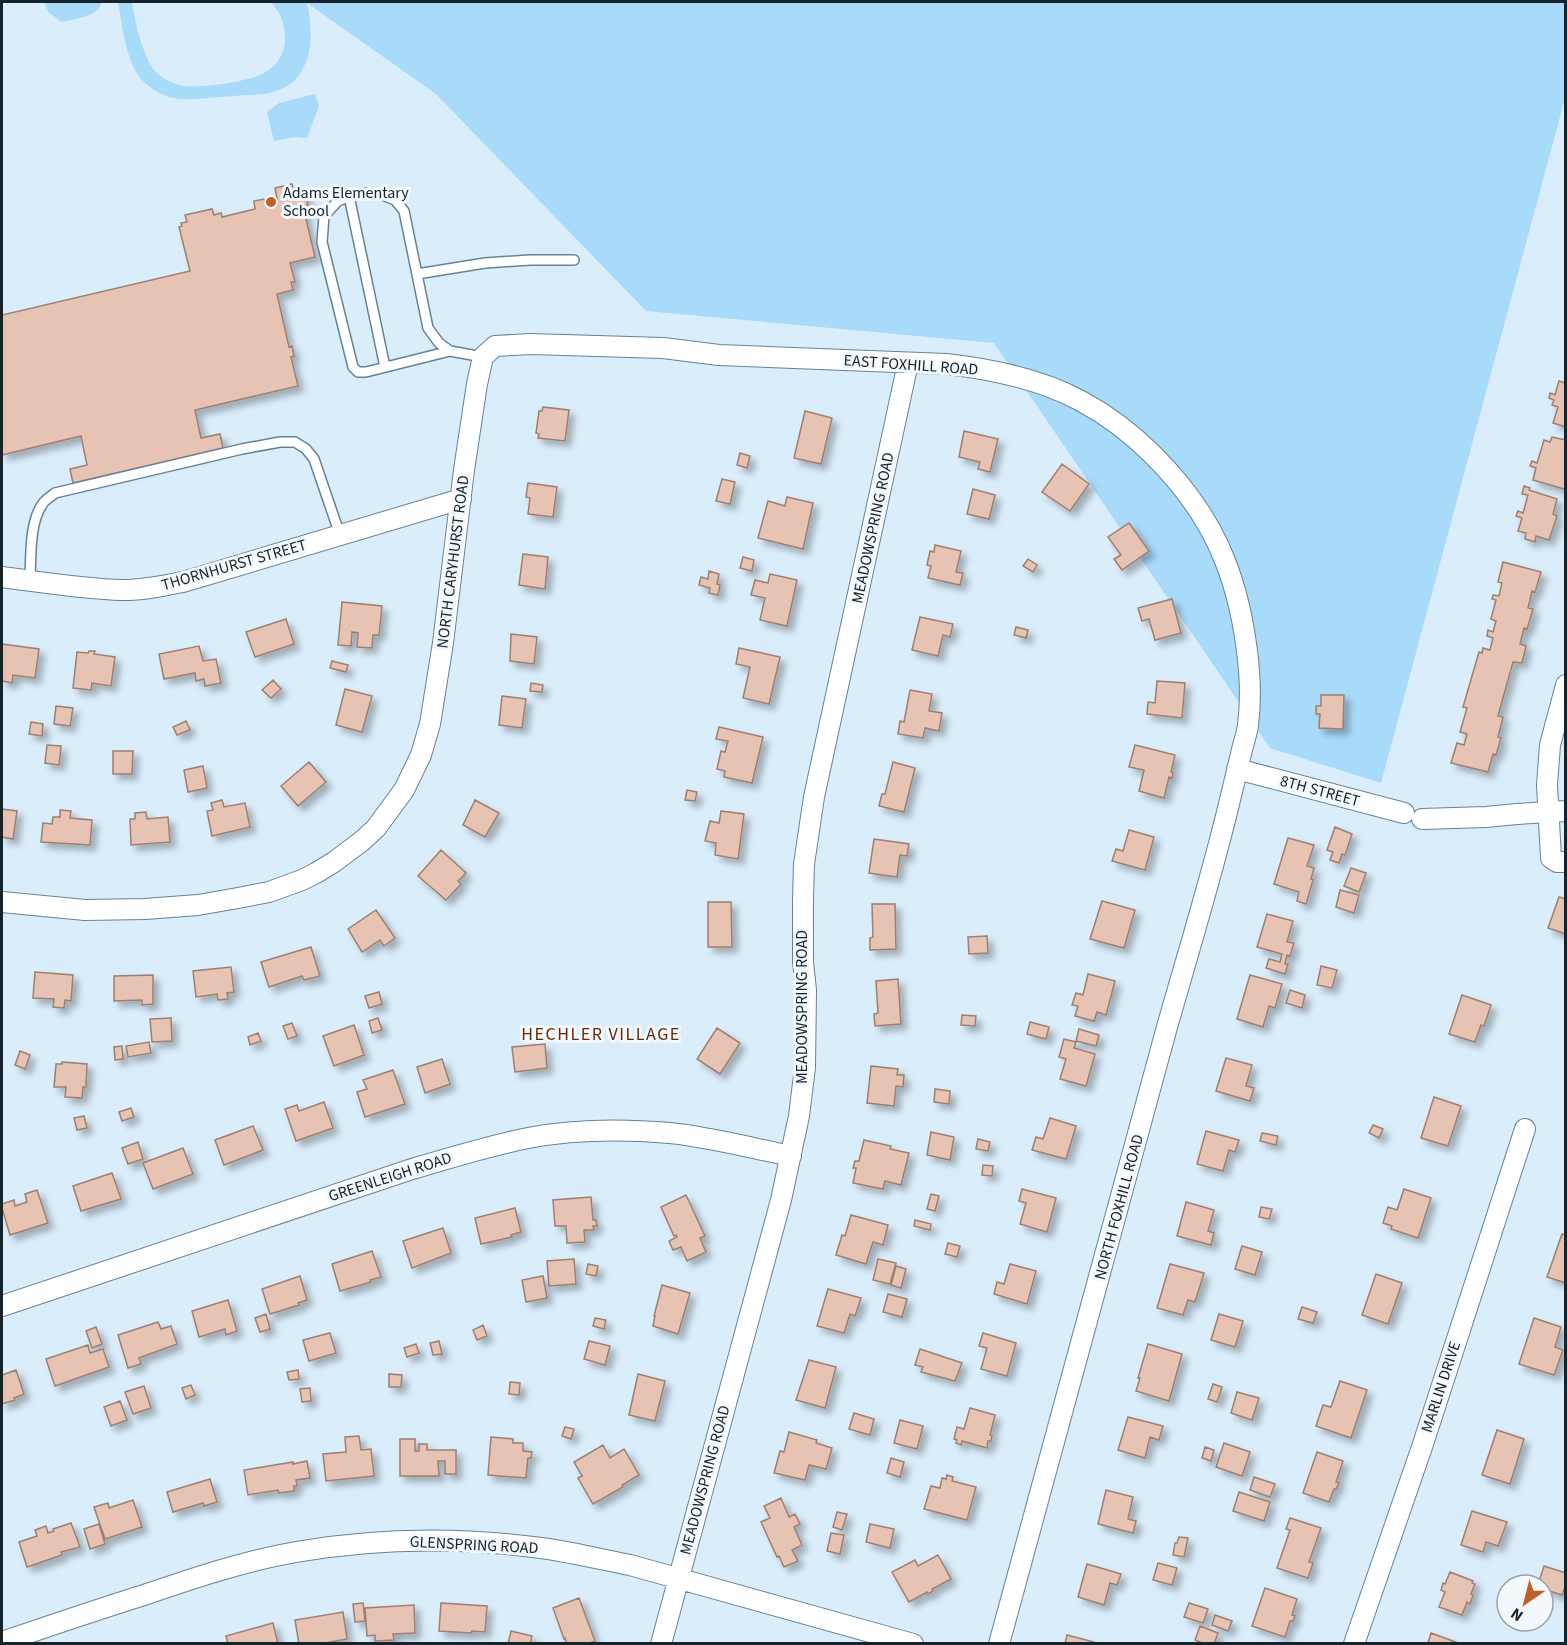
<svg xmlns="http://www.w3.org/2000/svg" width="1567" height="1645" font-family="'Source Sans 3',sans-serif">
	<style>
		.green { fill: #a8dafa }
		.building { fill: #e6c3b3; stroke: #9f7f70; stroke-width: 1.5; filter: url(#shadow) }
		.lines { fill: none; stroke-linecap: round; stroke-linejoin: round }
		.service-casing { stroke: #658397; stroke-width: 12 }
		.minor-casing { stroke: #658397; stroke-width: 22 }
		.service { stroke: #fff; stroke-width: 9 }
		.minor { stroke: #fff; stroke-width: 20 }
		.poi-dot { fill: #c25f27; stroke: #f2f8fc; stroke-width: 2 }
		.labels { text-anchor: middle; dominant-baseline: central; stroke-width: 6; stroke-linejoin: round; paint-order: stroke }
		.poi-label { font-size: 16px; fill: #17232b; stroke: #f2f8fc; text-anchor: start }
		.street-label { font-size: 16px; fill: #17232b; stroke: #f2f8fc }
		.neighbourhood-label { font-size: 18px; letter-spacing: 1.5px; fill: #672a02; stroke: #f2f8fc }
	</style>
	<defs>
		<filter id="shadow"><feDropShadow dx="5.5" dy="5.5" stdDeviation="3" flood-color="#0004"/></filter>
	</defs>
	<rect width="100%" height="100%" fill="#daedfa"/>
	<!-- green -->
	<path class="green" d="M44,2h58c-5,16 -26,16 -40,20l-13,-9z
		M118,2h14c3,19 10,53 23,69 6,7 18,13 28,15 19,2 65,-4 81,-13 28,-15 26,-51 7,-71h1294v96l-184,685 -111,-35 -276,-405 -348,-32 -210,-217 -129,-91c5,25 8,56 -13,78 -5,5 -17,10 -24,12 -12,2 -25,2 -37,3 -21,1 -44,6 -64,1 -10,-3 -20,-10 -27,-17 -16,-18 -20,-55 -24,-78z
		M315,94l4,12 -12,32 -11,-1 -22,4 -7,-29 12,-9z"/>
	<!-- building -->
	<path class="building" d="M292,184l2,8 10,-2 4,15 -5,1 12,51 -25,6 5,19h-4l2,8 -16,4 12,53 3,-1 2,10 -3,1 7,29 -103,24 6,28 19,-4 3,14 -150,35 -3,-14 17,-4 -6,-29 -79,19v-140l188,-44 -11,-44 3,-1 -1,-3 6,-1 -2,-7 27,-6 2,6 7,-2 1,4 33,-8 -1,-8 10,-2 1,3 12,-3 -2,-11z
		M1559,381l7,2v44l-13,-4 5,-16 -6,-2 2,-5 -5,-2 1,-5 5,2z
		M543,407l26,3 -4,31 -27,-3 1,-4 -3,-1 3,-22h3z
		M805,411l27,7 -11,46 -27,-6z
		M964,431l34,8 -8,33 -12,-3 2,-7 -21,-5z
		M1552,437l14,3v44l-2,5 -31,-9 3,-12 -6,-2 2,-5 5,2 7,-23 6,2z
		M740,453l10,3 -3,12 -10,-3z
		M1062,464l27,20 -19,27 -28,-19z
		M722,479l13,3 -5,22 -14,-3z
		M528,483l29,4 -4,30 -25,-3 2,-16 -4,-1z
		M1524,486l6,2 -1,2 28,9 -4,15 4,2 -8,24 -13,-4 -1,6 -10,-3 1,-6 -8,-2 4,-13 -6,-2 2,-5 5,2 5,-18 -6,-1z
		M973,489l22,6 -6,24 -22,-5z
		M787,497l26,6 -10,46 -45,-11 10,-37 17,5z
		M1129,523l20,28 -27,19 -8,-11 7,-4 -13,-18z
		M935,545l26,6 -5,21 7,1 -3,12 -32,-7 3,-12 -4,-1 3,-14 4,1z
		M523,554l25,3 -3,32 -26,-4z
		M743,557l11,3 -2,11 -12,-3z
		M1028,559l9,6 -4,7 -10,-6z
		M1503,562l38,10 -6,20 -3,-1 -4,17 5,1 -6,20 -3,-1 -4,16 6,2 -4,17 -9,-1 -15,54 5,1 -5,20 3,1 -5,17 -3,-1 -5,18 -37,-9 6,-20 7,2 3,-11 -7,-2 7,-24 -4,-1 16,-55 3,1 1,-5 7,2 3,-12 -6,-2 1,-6 5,2 3,-11 -5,-2 5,-19 -4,-1 1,-4 6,1 3,-13 -4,-1z
		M709,571l10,3 -2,10 3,1 -2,10 -9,-2 1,-5 -11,-3 2,-8 7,2z
		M770,574l27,6 -10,46 -27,-6 5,-22 -14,-3 4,-15 13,3z
		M1172,599l9,34 -26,7 -6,-21 -7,2 -4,-13z
		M342,602l40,4 -3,29h-6l-1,13 -15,-1 1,-14 -6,-1 -1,14 -13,-1z
		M920,617l33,7 -3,13 -7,-2 -5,21 -26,-6z
		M286,619l8,25 -39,13 -9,-25z
		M1016,627l12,3 -2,8 -12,-3z
		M511,634l26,3 -3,27 -24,-3z
		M2,644l37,5 -4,29 -22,-3 -1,8 -10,-2z
		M199,646l4,15 13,-2 5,24 -16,3 -1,-7 -8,2 -1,-8 -31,6 -5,-25z
		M739,648l41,9 -11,47 -26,-6 7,-31 -14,-3z
		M89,651h6l-1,3 21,3 -4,29 -19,-3 -1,7 -18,-2 4,-36 11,1z
		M332,661l16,4 -2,7 -16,-4z
		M273,680l8,9 -10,9 -9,-8z
		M1157,681l28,2 -3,35 -35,-4 1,-12 7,1z
		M531,683l12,2 -1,7 -12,-1z
		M345,689l27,7 -10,36 -26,-7z
		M910,690l22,4 -3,17 13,2 -3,18 -14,-3 -2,10 -25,-4 2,-13 4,1z
		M1321,695h23l-1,34 -24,-1 1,-14h-4v-8h5z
		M502,696l24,3 -4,29 -23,-3z
		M56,706l17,2 -3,18 -16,-2z
		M186,721l4,9 -13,5 -4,-8z
		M31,722l12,2 -1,12 -13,-2z
		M719,727l44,10 -11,46 -28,-6 1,-6 -8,-2 4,-18 4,1 3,-11 -12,-2z
		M47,745l14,1 -2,19 -14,-2z
		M1135,745l40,10 -4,17 2,1 -1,5 -3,-1 -5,21 -25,-7 5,-21 -15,-3z
		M113,751h20l-1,23h-19z
		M309,762l17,20 -28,24 -17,-20z
		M893,762l22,6 -11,44 -25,-6 3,-12h3z
		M203,766l4,22 -19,4 -4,-22z
		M687,790l10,2 -2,9 -10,-1z
		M222,800l2,7 21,-4 5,24 -38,9 -5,-25 6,-1 -2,-7z
		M475,800l24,13 -14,24 -22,-12z
		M2,809l15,2 -4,28 -11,-2z
		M60,810l11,1 -1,7 22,2 -2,25 -49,-3 2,-19 9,1 1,-7h7z
		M721,811l23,3 -6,45 -23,-4 1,-12 -11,-2 5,-20 9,2z
		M146,812l1,7 21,-2 2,25 -39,3 -1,-26h5v-6z
		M1335,827l17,7 -7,21 -3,-1 -3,9 -9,-3 3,-8 -6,-2z
		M1129,830l25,7 -9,33 -33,-9 4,-12 7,2z
		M1288,838l26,7 -7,21 7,2 -3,11 2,1 -7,24 -9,-3 2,-9 -25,-8z
		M874,839l35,5 -2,12 -7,-1 -3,22 -28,-4z
		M441,850l25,23 -8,8 3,3 -15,16 -28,-24z
		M1351,868l15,5 -7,19 -15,-6z
		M1340,890l19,5 -5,18 -18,-6z
		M1559,897l7,2v35l-18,-6z
		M1102,901l33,9 -11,38 -34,-9z
		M708,902h23l1,45h-24z
		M872,904h23l1,45 -26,1v-12l3,-1z
		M376,910l19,28 -11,8 -4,-6 -18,12 -14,-23z
		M1267,914l26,7 -6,21 7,1 -4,13 -3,-1 -2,9h3l-3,10 -19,-6 3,-9 11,3 2,-8 -25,-7z
		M987,936l1,17 -19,1 -1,-17z
		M311,947l9,29 -16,4 -2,-4 -33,11 -8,-25z
		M1321,966l16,4 -5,18 -15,-3z
		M231,967l3,25 -7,1 1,6 -10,1 -1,-6 -21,3 -3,-26z
		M35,972l38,3 -2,26 -6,-1 -1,8 -11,-1 1,-8 -21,-1z
		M1088,974l27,7 -9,34 -9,-3 -3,9 -19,-5 3,-10 -6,-1 4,-12 7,2z
		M153,975v29l-11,1v-5l-28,1v-25z
		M1250,975l32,9 -7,24 -6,-2 -6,21 -26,-8z
		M898,979l3,45 -26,2 -1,-12 4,-1 -2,-32z
		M1290,990l15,5 -3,13 -16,-5z
		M379,992l3,12 -13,4 -4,-12z
		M1462,995l29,10 -7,21 -3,-1 -6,17 -26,-8z
		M962,1015l14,1 -1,10 -14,-1z
		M171,1018l1,23 -20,1 -2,-23z
		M378,1018l4,12 -10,3 -3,-12z
		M1030,1022l19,5 -3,12 -19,-5z
		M292,1023l5,13 -9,3 -5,-13z
		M354,1025l10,30 -30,11 -11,-30z
		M717,1028l23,15 -20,31 -23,-15z
		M1079,1029l20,6 -3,11 -20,-5z
		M258,1033l3,8 -11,4 -2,-8z
		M1064,1039l12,3 -2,6 21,6 -9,32 -26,-7 6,-20 -7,-2z
		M149,1042l2,11 -23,4 -2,-11z
		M545,1044l2,24 -32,4 -3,-25z
		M122,1046l1,13 -8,1 -1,-13z
		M20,1051l10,4 -5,14 -10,-4z
		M1226,1058l26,7 -6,21 8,2 -4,13 -34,-10z
		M442,1059l8,25 -25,9 -8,-26z
		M62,1062l25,2 -1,23h-3l-1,11 -17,-1 1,-10h-12l2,-23h6z
		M871,1066l27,3 -1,6h7l-1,12 -7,-1 -2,20 -27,-3z
		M393,1070l12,34 -40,13 -8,-25 10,-3 -4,-9z
		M935,1089l15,2 -1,13 -15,-2z
		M1434,1097l27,9 -13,40 -27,-8z
		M324,1102l9,26 -37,13 -11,-32 12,-4 2,6z
		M131,1108l3,9 -12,4 -3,-9z
		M84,1116l3,12 -10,2 -3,-12z
		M1050,1118l26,8 -10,33 -34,-9 4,-13 7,2z
		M1373,1125l10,4 -4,9 -10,-5z
		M253,1126l10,24 -39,15 -9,-25z
		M1206,1131l33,9 -4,12 -6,-2 -6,21 -26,-7z
		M931,1132l23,5 -4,23 -23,-5z
		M1262,1133l16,3 -2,9 -16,-4z
		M978,1139l12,3 -2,9 -12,-2z
		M864,1140l27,6 -1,3 19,4 -8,32 -16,-4 -2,8 -30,-6 3,-15h-3l2,-7h4z
		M138,1142l5,17 -15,5 -6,-16z
		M183,1148l10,26 -40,15 -10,-26z
		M983,1165l10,1 -1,10 -10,-1z
		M112,1173l9,26 -40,12 -8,-25z
		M1022,1189l34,9 -9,34 -27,-8 6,-21 -7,-2z
		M1404,1189l27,9 -13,40 -27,-9 1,-3 -9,-3 5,-16 9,3z
		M37,1190l11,33 -38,12 -8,-27v-4l12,-4 1,6 12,-4 -2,-8z
		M931,1194l8,2 -4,15 -8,-2z
		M686,1195l19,41 -5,2 6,14 -19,9 -6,-14 -8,3 -4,-9 8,-4 -1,-2 -2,1 -13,-29z
		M591,1197l2,23h3l1,6h-4l1,4h-10l1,12 -18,1 -1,-17h-11l-2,-26z
		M1186,1202l28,8 -6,21 6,2 -3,12 -34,-9z
		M1261,1207l11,2 -3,10 -10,-2z
		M515,1208l6,24 -10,3 1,2 -31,7 -6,-26z
		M851,1215l37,10 -5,20 -10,-3 -7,22 -30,-9 6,-20 3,1z
		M915,1220l16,4 -1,6 -16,-4z
		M443,1228l8,25 -39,15 -9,-27z
		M1562,1234l4,1v48l-19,-6z
		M948,1243l12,3 -3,11 -12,-3z
		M1242,1246l20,6 -7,23 -20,-6z
		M372,1251l9,26 -11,3 1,2 -31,9 -8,-27z
		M574,1259l2,25 -27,2 -2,-25z
		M878,1259l18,4 -6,21 -17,-4z
		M588,1264l10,2 -2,10 -10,-2z
		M1010,1264l26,7 -9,33 -33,-10 3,-12 7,2z
		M1170,1264l34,9 -9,29 -7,-2 -5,15 -26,-7z
		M896,1266l10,3 -5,19 -10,-3z
		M1376,1274l26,9 -14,41 -26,-9z
		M300,1276l7,24 -9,3 1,2 -29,9 -8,-25z
		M543,1276l4,22 -21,4 -4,-22z
		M662,1285l28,8 -12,41 -25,-8 2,-10h-1z
		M828,1289l33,9 -6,18 -5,-2 -6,19 -27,-7z
		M888,1294l19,5 -5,18 -19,-5z
		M228,1300l9,31 -11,4 -1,-6 -26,8 -7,-26z
		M1302,1307l15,5 -4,11 -15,-4z
		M266,1314l4,15 -10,3 -5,-14z
		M1219,1314l24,7 -8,26 -24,-7z
		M595,1318l11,2 -2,9 -11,-3z
		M1534,1318l27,9 -6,20 8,3 -9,25 -35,-11z
		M158,1322l3,7 10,-3 6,18 -38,14 2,6 -13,4 -10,-33z
		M483,1325l4,11 -10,4 -4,-10z
		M96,1327l6,17 -10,4 -6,-17z
		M330,1333l6,20 -27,8 -6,-21z
		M983,1333l33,10 -9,33 -26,-7 6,-21 -8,-2z
		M439,1341l3,13 -9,1 -3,-12z
		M589,1341l21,5 -5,19 -21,-6z
		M416,1344l3,9 -12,4 -3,-9z
		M1148,1344l34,10 -13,47 -33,-10 4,-13h-2z
		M88,1345l2,8 13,-4 6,18 -54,19 -9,-27z
		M920,1349l42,14 -7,18 -34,-9 2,-5 -8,-2z
		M809,1360l27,7 -11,41 -29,-8z
		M16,1370l8,24 -10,4 1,2 -13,4v-29z
		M298,1370l1,9 -10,1 -2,-8z
		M389,1374l13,1 -1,12h-12z
		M638,1374l27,7 -10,40 -26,-6z
		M1340,1381l27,9 -16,48 -35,-12 7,-21 8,2z
		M510,1382l10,1 -1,12 -10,-1z
		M1213,1384l9,3 -5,15 -9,-3z
		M191,1385l4,10 -9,4 -4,-11z
		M144,1386l7,22 -18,6 -8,-22z
		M310,1388l1,13 -9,1 -2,-13z
		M1237,1392l22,6 -7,22 -21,-7z
		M120,1401l7,19 -16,6 -7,-19z
		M970,1408l25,7 -5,20 2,1 -1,5h-3l-1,7 -25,-7 -1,4 -5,-2 1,-3 -3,-1 3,-12 7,2z
		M854,1413l20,6 -4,16 -21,-6z
		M1128,1417l35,9 -4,14 -9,-3 -5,21 -27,-8z
		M900,1420l23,6 -6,23 -23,-6z
		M565,1427l9,2 -3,10 -9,-3z
		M1497,1430l27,9 -14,45 -28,-9z
		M789,1432l28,8 -1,3 16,5 -6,21 -17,-4 -4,15 -31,-7 6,-22 4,1z
		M359,1436l2,14 10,-1 3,27 -48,5 -3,-27 23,-2 -1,-15z
		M491,1437l22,2v4h10v8l9,1 -1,6h-3l-2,20 -38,-3z
		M400,1439h15v12h4v-7h8v6h29v24h-11v-13h-7l1,15h-39z
		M1224,1443l26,9 -8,24 -26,-9z
		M603,1445l7,13 14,-9 15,26 -17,10 1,2 -30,17 -15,-26 4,-2 -8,-14z
		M1205,1447l9,3 -3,11 -9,-3z
		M1317,1452l26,9 -7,21 3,1 -3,6h-2l-5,13 -26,-9z
		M891,1458l13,4 -4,15 -13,-4z
		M307,1461l3,17 -14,2 1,6h-3v5l-15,2 -1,-3 -30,5 -4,-25 49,-8v2z
		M947,1475l6,2 -1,4 24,6 -9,33 -43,-11 7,-23 9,2 2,-10 4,1z
		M1254,1477l21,7 -5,13 -20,-7z
		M210,1479l7,23 -13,4 -1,-3 -30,9 -6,-20z
		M1106,1490l27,7 -5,22 8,2 -3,12 -35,-9z
		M1239,1492l31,10 -6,19 -31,-10z
		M781,1498l8,19 6,-3 5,10 -6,3 8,18 -10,5 6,11 -14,6 -5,-11 -2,1 -16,-35 9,-4 -6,-12z
		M133,1500l9,27 -37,12 -11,-32 14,-4 1,5z
		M1472,1511l35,11 -9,24 -12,-4 -3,10 -22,-7z
		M837,1512l10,2 -5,16 -9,-3z
		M1290,1518l31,10 -12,34 4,1 -5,15 -31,-10 13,-38 -4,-1z
		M71,1523l9,24 -19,5 1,3 -35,12 -8,-25 18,-6 -2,-6 11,-4 2,7 6,-2 -1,-2z
		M99,1524l6,20 -15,5 -6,-20z
		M870,1524l24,5 -4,19 -24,-6z
		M831,1533l13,2 -4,19 -13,-3z
		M1179,1537l9,1 -4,19 -11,-2 2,-12h2z
		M938,1555l13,24 -19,10 1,2 -5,3 -1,-2 -18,10 -17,-30 23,-12 3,6z
		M1158,1563l19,5 -5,17 -19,-5z
		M1087,1564l34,10 -4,11 -7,-2 -6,22 -26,-8z
		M1544,1566l22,7v11l-4,11 -19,-6v-4h-5z
		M1450,1572l23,9 -1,2 3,1 -4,10 2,1 -3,9 -3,-2 -5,13 -23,-8 6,-15 -4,-2 2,-7 2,1z
		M1265,1588l32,11 -5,16 3,1 -2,5h-3l-5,16 -33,-11z
		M579,1598l16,43 -8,3h-20l-2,-6 -1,1 -11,-31z
		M363,1603l2,18 -10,1 -2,-18z
		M441,1603l46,3 -2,26 -13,-1 -1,2 -32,-2z
		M1189,1603l19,6 -5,14 -19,-6z
		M414,1605l1,28 -22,1 1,6 -19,1v-6l-8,1 -2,-28z
		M343,1612l4,27 -28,5h-20l-4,-24z
		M1215,1615l17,6 -4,10 -16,-6z
		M273,1623l5,21h-50l-2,-8z
		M1200,1626l18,7 -4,11h-9l-10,-4z
		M511,1631l21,5 -2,8h-22z
		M1431,1633l30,11h-35l2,-1z
		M1067,1635l27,7v2h-29z"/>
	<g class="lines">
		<defs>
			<path id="service" d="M349,196l36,171
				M417,274l68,-11 45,-3h44
				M450,351l-11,-8 -11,-15 -24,-117 -9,-11 -15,-6 -23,-1 -19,8 -14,15 -2,26 31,125 5,5h8l84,-21 33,6
				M30,580c1,-22 -1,-60 14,-78 3,-4 8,-6 11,-9l187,-44 38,-7h15l11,7 8,10 26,76"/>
			<path id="minor" d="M2,577c39,5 80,12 120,13 21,0 41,-4 61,-8l278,-83
				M1566,685l-16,60 -3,40 4,73 6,4h9
				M1237,769l167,44
				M1422,819l64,-2 31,-3 49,-3
				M2,902l83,8 60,-1 53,-4 40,-7 31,-6 33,-12 14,-7 18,-11 28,-21 14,-13 28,-38 17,-35 9,-31 13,-81 21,-173 13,-86 6,-27 12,-11 35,-2 133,4 56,7 227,9c45,5 94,15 135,37 26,14 50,32 71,53 58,57 85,116 95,197 3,23 4,50 1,74 -1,9 -5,19 -7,29 -4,17 -8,33 -12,50 -18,75 -41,149 -62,223 -57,205 -111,411 -168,617
				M2,1306l407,-136c40,-12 79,-24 119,-32 47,-9 95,-9 142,-5 40,4 81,15 121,23
				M2,1642c47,-16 94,-32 142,-47 50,-17 100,-34 152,-43 81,-14 163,-15 245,-4 30,4 59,11 89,17l283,79
				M661,1644l120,-444 18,-84 6,-49 1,-77 -3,-28v-63l1,-35 10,-67 94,-434
				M1354,1644l69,-200 102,-315"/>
		</defs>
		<!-- service casing -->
		<use href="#service" class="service-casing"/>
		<!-- minor casing -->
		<use href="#minor" class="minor-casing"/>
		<!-- service -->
		<use href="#service" class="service"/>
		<!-- minor -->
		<use href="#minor" class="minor"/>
	</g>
	<!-- markers -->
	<circle class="poi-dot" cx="271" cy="202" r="6"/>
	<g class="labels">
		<!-- poi labels -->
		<g class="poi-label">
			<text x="283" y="193">Adams Elementary<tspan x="283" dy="18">School</tspan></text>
		</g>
		<!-- street labels -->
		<g class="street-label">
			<text transform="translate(911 365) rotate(4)">EAST FOXHILL ROAD</text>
			<text transform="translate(873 528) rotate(-78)">MEADOWSPRING ROAD</text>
			<text transform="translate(453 562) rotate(-83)">NORTH CARYHURST ROAD</text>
			<text transform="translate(234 565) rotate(-16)">THORNHURST STREET</text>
			<text transform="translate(1320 791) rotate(15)">8TH STREET</text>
			<text transform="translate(802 1007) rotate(-90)">MEADOWSPRING ROAD</text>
			<text transform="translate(390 1177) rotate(-18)">GREENLEIGH ROAD</text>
			<text transform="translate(1119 1207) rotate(-75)">NORTH FOXHILL ROAD</text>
			<text transform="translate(1441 1387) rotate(-72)">MARLIN DRIVE</text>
			<text transform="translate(705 1480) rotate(-75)">MEADOWSPRING ROAD</text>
			<text transform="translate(474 1545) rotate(3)">GLENSPRING ROAD</text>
		</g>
		<!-- neighbourhood labels -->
		<g class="neighbourhood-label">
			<text x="601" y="1034">HECHLER VILLAGE</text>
		</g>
	</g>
	<!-- border -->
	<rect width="1567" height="1645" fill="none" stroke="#17232b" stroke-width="6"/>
	<!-- north arrow -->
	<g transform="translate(1525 1603) rotate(215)"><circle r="28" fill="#f2f8fc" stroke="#9aa3a8" stroke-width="1.5"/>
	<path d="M0-4.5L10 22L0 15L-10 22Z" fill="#c25f27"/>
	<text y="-9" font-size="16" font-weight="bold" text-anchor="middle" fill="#17232b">N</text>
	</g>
</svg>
